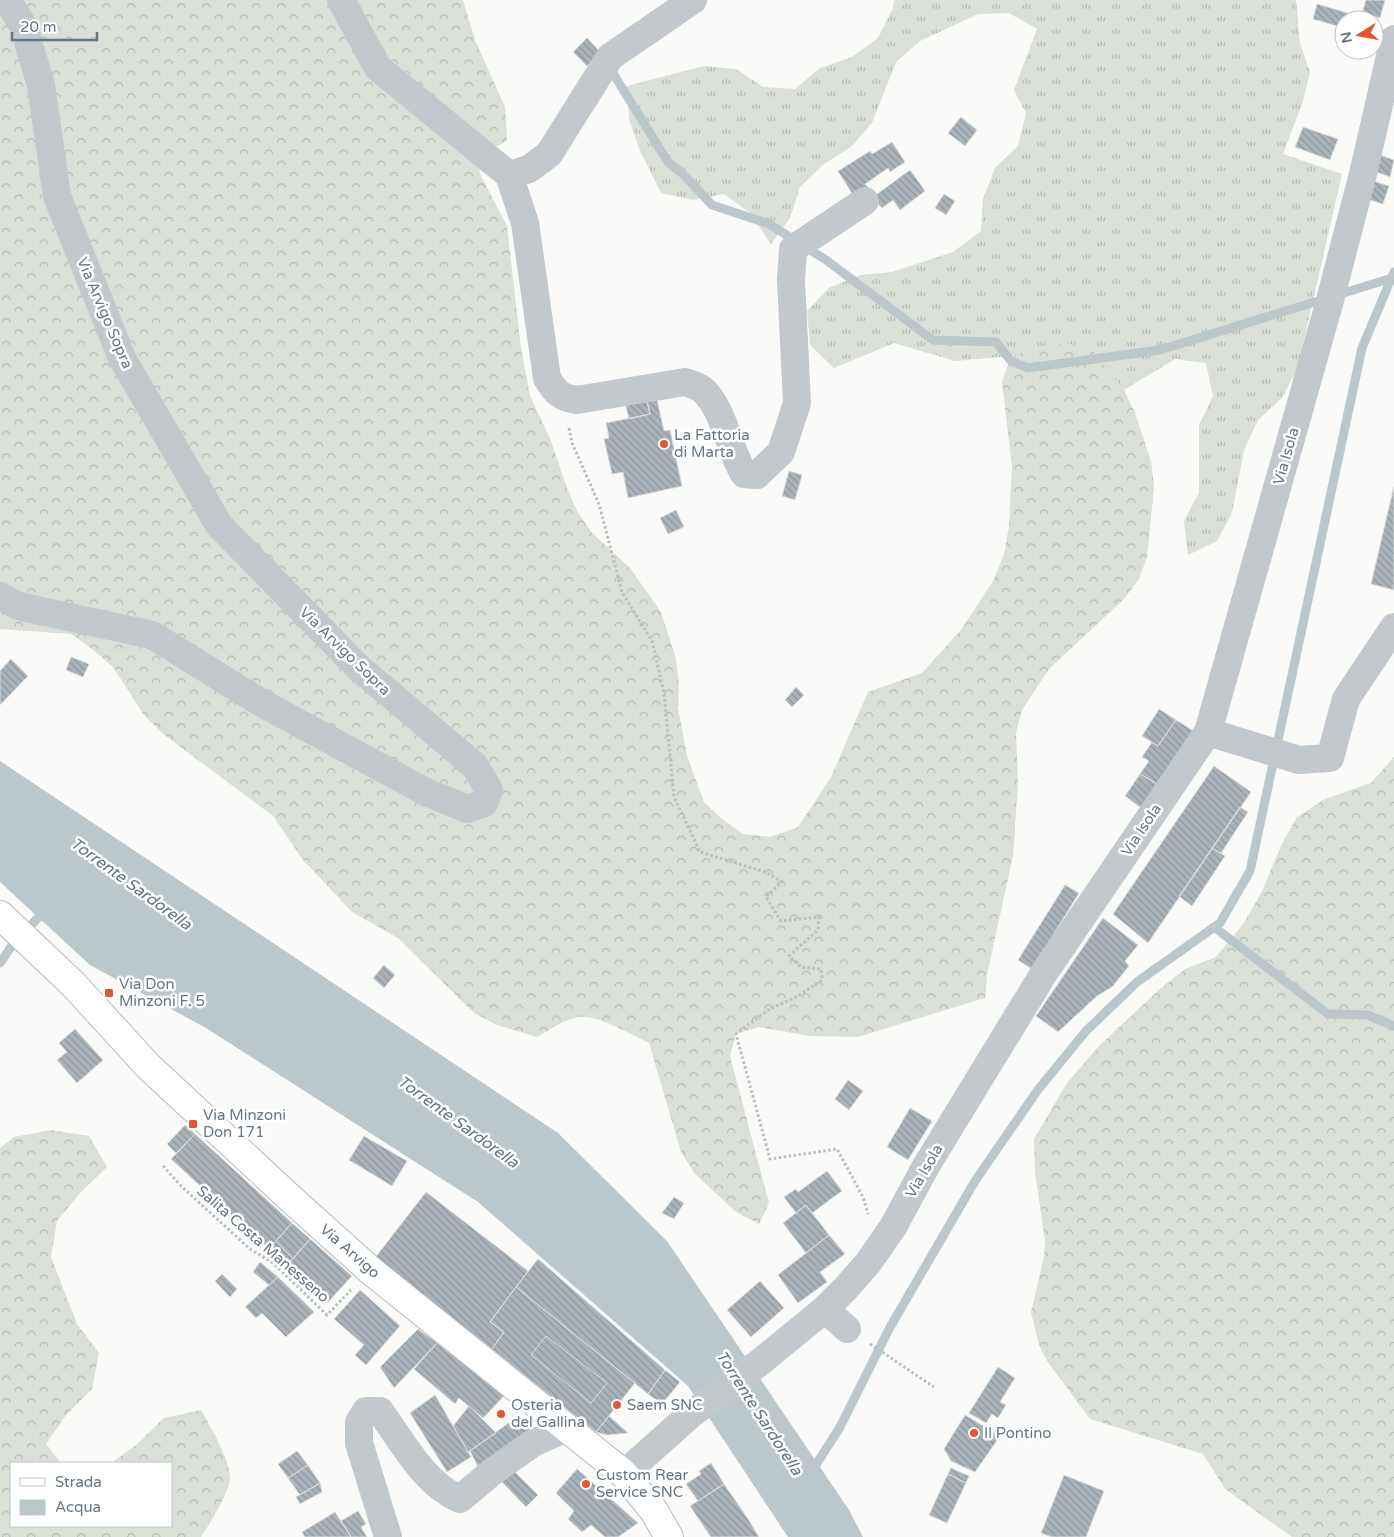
<svg xmlns="http://www.w3.org/2000/svg" width="1394" height="1537" font-family="'Varela Round',sans-serif">
	<style>
		.grass { fill: url(#grass-tufts) }
		.forest { fill: url(#forest-crowns) }
		.water { fill: #bbc7cb }
		.lines { fill: none; stroke-linecap: round; stroke-linejoin: round }
		.stream { stroke: #bbc7cb; stroke-width: 9 }
		.building { fill: url(#building-back-hatch); stroke: #dcdcda }
		.major-casing { stroke: #b5babe; stroke-width: 30 }
		.path { stroke: #bbbfc2; stroke-width: 3; stroke-dasharray: 2.5 2.5; stroke-linecap: butt }
		.minor { stroke: #c3c8cc; stroke-width: 28 }
		.major { stroke: #fff; stroke-width: 28 }
		.poi-dot { fill: #e4572e; stroke: #fff; stroke-width: 2 }
		.labels { text-anchor: middle; dominant-baseline: central; stroke-width: 5; stroke-linejoin: round; paint-order: stroke }
		.street-label { font-size: 15px; fill: #657683; stroke: #fff }
		.poi-label { font-size: 15px; fill: #657683; stroke: #fff; text-anchor: start }
		.water-label { font-size: 16px; font-style: italic; fill: #60757c; stroke: #fff }
	</style>
	<defs>
		<pattern id="grass-tufts" width="24" height="20" patternUnits="userSpaceOnUse" patternTransform="scale(1.25)"><rect width="24" height="20" fill="#dadfd7"/><path d="M3 7l-1-3M5 7V3M7 7l1-3M15 17l-1-3M17 17v-4M19 17l1-3" fill="none" stroke="#b4b9b4"/></pattern>
		<pattern id="forest-crowns" width="20" height="18" patternUnits="userSpaceOnUse" patternTransform="scale(1.25)"><rect width="20" height="18" fill="#dadfd7"/><path d="M2 6a3 3 0 1 1 6 0M12 15a3 3 0 1 1 6 0" fill="none" stroke="#b4b9b4"/></pattern>
		<pattern id="building-back-hatch" width="6" height="6" patternUnits="userSpaceOnUse" patternTransform="scale(1.25)"><rect width="6" height="6" fill="#aab3b9"/><path d="M-1 5l2 2M0 0l6 6M5-1l2 2" fill="none" stroke="#8e969c"/></pattern>
	</defs>
	<rect width="100%" height="100%" fill="#fafaf8"/>
	<!-- grass -->
	<path class="grass" d="M894,0h402l4,43 10,30 -8,31 -19,50 59,20 -45,196 -15,28 -24,22 -14,30 -12,63 -15,28 -29,14 -4,-34 15,-28v-68l14,-29 -7,-33 -31,-4 -51,31 -32,-39 -54,-4 -27,9 -56,5 -61,-18 -60,25 -24,-23 -3,-34 22,-23 31,-13 32,-3 61,-20 28,-21 2,-32 12,-31 23,-22 8,-33 -12,-23 23,-61 -28,-16 -31,1 -58,27 -24,21 -24,61 -21,24 -27,17 -24,23 -10,31 -19,26 -21,-31 -26,-19 -31,6 -32,-7 -21,-42 -11,-32 -2,-33 77,-20 32,3 27,18 32,2 25,-21 32,-11 26,-19 15,-30z"/>
	<!-- forest -->
	<path class="forest" d="M0,0h463l12,40 30,67 2,34 -29,15 2,18 27,52 14,122 9,48 21,45 16,47 10,23 15,22 38,35 31,44 15,47 3,26 -1,23 9,48 17,46 18,17 21,15 27,3 28,-10 33,-50 37,-85 54,-19 39,-43 32,-49 11,-27 5,-28 3,-59 -10,-85 9,-26 27,-9 28,-4 26,7 32,40 11,23 16,48 3,26 -7,70 -8,22 -15,20 -75,70 -27,41 -6,23 2,50 -5,73 -26,119 -2,23 -127,39 -49,-1 -50,-9 -23,7 -6,22 39,147 -10,21 -23,-12 -41,-38 -14,-22 -32,-109c-17,-8 -52,-29 -70,-26 -15,2 -29,13 -42,20l-40,-12 -23,-12 -76,-75 -46,-26 -49,-52 -30,-44 -110,-82 -19,-19 -31,-48 -21,-18 -21,-15 -71,-5z
		M1394,757v780h-102l-67,-48 -22,-35 -113,-35 -43,-58 -8,-16 -8,-33 13,-55 1,-16 -10,-69 -1,-33 33,-56 32,-37 61,-57 25,-20 31,-12 28,-34 18,-32 19,-45 16,-29 28,-18 46,-16z
		M51,1130l38,6 18,31 -26,25 -24,29 -6,36 26,67 22,29 -7,36 -26,26 -20,29 15,19h-50v63h160v-63h-60l25,-18 28,-27 37,-8c10,18 28,47 29,68 0,13 -21,47 -29,59h-201v-389l14,-11z"/>
	<!-- water -->
	<path class="water" d="M0,761l558,372 109,108 182,269 14,27h-75l-100,-151 -210,-184 -272,-174 -116,-63 -90,-83z"/>
	<g class="lines">
		<!-- stream -->
		<path class="stream" d="M611,70l57,92 15,12 29,31 57,19 57,36 107,80 63,2 15,19 17,7 132,-18 232,-72
			M1214,927l114,87 40,1 26,11
			M0,963l15,-22 30,-30
			M812,1471l28,-44 49,-98 86,-148 62,-90 49,-60 51,-49 83,-59 30,-52 112,-523 32,-76"/>
	</g>
	<!-- building -->
	<path class="building" d="M1366,0h19l-5,18 -18,-5z
		M1317,4l31,9 -4,7v8l-31,-9z
		M587,38l14,15 -14,13 -14,-14z
		M961,117l16,13 -12,16 -17,-13z
		M1303,127l35,12 -8,21 -35,-13z
		M892,142l13,20 -15,10 -2,-4 -23,16 4,4 -14,10 -17,-27 32,-20 2,3z
		M1380,155l14,5 -4,17 -16,-6z
		M910,170l15,21 -25,19 -7,-10 -11,8 -9,-11z
		M1373,181l16,5 -6,18 -16,-5z
		M944,194l11,7 -9,14 -11,-7z
		M656,395l8,36 6,-1 12,56 -54,12 -5,-26 -11,2 -8,-35 5,-1 -3,-15 44,-9 -4,-17z
		M646,397l4,17 -21,5 -4,-17z
		M789,471l13,4 -7,25 -13,-4z
		M1394,486v104l-23,-6z
		M676,510l8,17 -16,7 -8,-16z
		M71,657l18,7 -6,13 -17,-7z
		M11,659l17,17 -28,29v-34z
		M796,687l8,8 -12,12 -7,-7z
		M1159,709l17,11 -18,26 -16,-10z
		M1176,720l21,13 -36,53 -21,-12 9,-13 -7,-4 10,-15 6,4z
		M1214,766l37,26 -103,151 -35,-29z
		M1140,774l21,12 -17,24 -19,-14z
		M1240,807l8,5 -27,41 -9,-5z
		M1212,848l13,8 -33,50 -13,-10z
		M1065,885l14,8 -47,76 -14,-9z
		M1103,918l35,27 -13,16 4,5 -17,21 -15,9 -39,36 -22,-16z
		M384,965l11,10 -11,13 -11,-10z
		M75,1029l28,31 -26,23 -20,-23 10,-8 -8,-9z
		M848,1080l15,11 -14,19 -14,-11z
		M910,1108l22,13 -24,39 -21,-13z
		M185,1125l10,9 -19,19 -9,-9z
		M195,1134l97,89 -23,26 -98,-90z
		M364,1136l43,25 -15,25 -43,-26z
		M827,1171l15,20 -30,22 -6,-8 -10,8 -12,-16 12,-8 2,3z
		M426,1192l102,79 -38,51 14,10 -12,17 -117,-91z
		M674,1197l10,6 -10,16 -12,-6z
		M806,1205l23,30 -23,18 -23,-30z
		M292,1223l18,16 -17,20 -17,-18z
		M829,1235l16,19 -25,18 7,10 -29,21 -20,-28z
		M310,1239l42,37 -24,26 -41,-37z
		M276,1241l17,18 -6,6 -18,-16z
		M538,1259l127,111 -17,24 -132,-107z
		M260,1262l18,15 -9,8 -16,-13z
		M222,1274l15,15 -7,8 -15,-16z
		M278,1277l36,35 -28,25 -24,-24 -6,5 -11,-11z
		M760,1281l24,27 -33,29 -24,-27z
		M516,1287l119,96 -39,49 -104,-83 12,-17 -14,-10z
		M360,1290l40,36 -34,39 -11,-10 9,-10 -30,-26z
		M418,1329l19,14 -43,45 -14,-21z
		M546,1336l61,47 -16,20 -60,-48z
		M437,1343l67,53 -21,22 -24,-20 -4,6 -41,-35z
		M998,1367l17,11 -15,24 6,3 -8,13 -6,-4 -6,9 -17,-10z
		M665,1370l15,12 -18,22 -14,-10z
		M435,1395l36,62 -24,15 -37,-59z
		M469,1406l27,27 -28,19 -15,-26z
		M965,1415l35,21 -25,36 -24,-11 -7,-12z
		M609,1416l19,17 -21,2 -11,-3z
		M517,1417l18,17 -56,35 -9,-18z
		M297,1451l11,14 -20,13 -10,-14z
		M711,1463l13,21 -26,17 -12,-17 15,-10 -2,-3z
		M308,1465l12,18 -20,12 -12,-17z
		M951,1468l18,8 -3,7 -18,-9z
		M577,1469l61,54 -20,14h-13l-14,-12 -9,7 -14,-13 6,-8 -18,-18z
		M513,1470l25,25 -12,12 -24,-25z
		M948,1474l18,9 -19,40 -18,-8z
		M1064,1475l40,16 -18,46h-34l-11,-4z
		M320,1483l2,9 -22,12 -4,-7z
		M724,1484l24,35 11,18h-48l-21,-31z
		M358,1511l8,13 -5,3 6,10h-16l-10,-16z
		M335,1512l16,25h-46l-3,-5z"/>
	<g class="lines">
		<defs>
			<path id="major" d="M0,915l73,69 75,82 142,132 80,72 254,204 30,37 15,26"/>
		</defs>
		<!-- major casing -->
		<use href="#major" class="major-casing"/>
		<!-- path -->
		<path class="path" d="M569,428l3,15 27,61 23,88 30,49 12,52 10,104 26,55 65,20 17,10 -16,15 15,24 38,-4 -1,13 -29,26 12,11 20,2 1,11 -24,16 -30,14 -32,24 34,125 67,-10 26,48 5,17
			M163,1166l19,21 68,62 23,14 54,52 24,-25
			M870,1344l64,43"/>
		<!-- minor -->
		<path class="minor" d="M341,0l37,68 131,107
			M509,175l16,48 22,155c8,14 14,20 30,22l108,-18c6,2 13,4 18,8 22,21 25,58 41,84l13,1 24,-23 16,-49 -6,-123 2,-31 72,-48
			M509,175l20,-6 20,-15 61,-97 83,-57
			M0,596l18,10 134,29 108,67 166,90 41,17 17,-6 5,-13 -14,-24 -116,-98 -140,-143 -97,-167 -65,-162 -16,-111 -18,-60 -16,-25
			M1208,732l91,28 31,-2 16,-59 48,-72
			M825,1309l22,20
			M624,1474l66,-59 69,-52 66,-54 21,-21 22,-25 25,-36 33,-61 118,-193 164,-241 121,-428 34,-130 31,-135
			M388,1537l-29,-94v-21l7,-11h14c22,30 44,73 80,88l32,-27 41,-29 34,-15"/>
		<!-- major -->
		<use href="#major" class="major"/>
	</g>
	<!-- markers -->
	<g class="poi-dot">
		<circle cx="664" cy="444" r="5"/>
		<rect x="104" y="988" width="10" height="10" rx="2.5"/>
		<rect x="188" y="1119" width="10" height="10" rx="2.5"/>
		<circle cx="617" cy="1405" r="5"/>
		<circle cx="501" cy="1414" r="5"/>
		<circle cx="974" cy="1433" r="5"/>
		<circle cx="586" cy="1484" r="5"/>
	</g>
	<g class="labels">
		<!-- street labels -->
		<g class="street-label">
			<text transform="translate(105 313) rotate(67)">Via Arvigo Sopra</text>
			<text transform="translate(1286 456) rotate(-74)">Via Isola</text>
			<text transform="translate(345 651) rotate(44)">Via Arvigo Sopra</text>
			<text transform="translate(1141 830) rotate(-56)">Via Isola</text>
			<text transform="translate(924 1171) rotate(-60)">Via Isola</text>
			<text transform="translate(263 1244) rotate(41)">Salita Costa Manesseno</text>
			<text transform="translate(350 1251) rotate(41)">Via Arvigo</text>
		</g>
		<!-- poi labels -->
		<g class="poi-label">
			<text x="674" y="435">La Fattoria<tspan x="674" dy="17">di Marta</tspan></text>
			<text x="119" y="984">Via Don<tspan x="119" dy="17">Minzoni F. 5</tspan></text>
			<text x="203" y="1115">Via Minzoni<tspan x="203" dy="17">Don 171</tspan></text>
			<text x="511" y="1405">Osteria<tspan x="511" dy="17">del Gallina</tspan></text>
			<text x="627" y="1405">Saem SNC</text>
			<text x="984" y="1433">Il Pontino</text>
			<text x="596" y="1475">Custom Rear<tspan x="596" dy="17">Service SNC</tspan></text>
		</g>
		<!-- water labels -->
		<g class="water-label">
			<text transform="translate(131 884) rotate(36)">Torrente Sardorella</text>
			<text transform="translate(458 1122) rotate(36)">Torrente Sardorella</text>
			<text transform="translate(759 1413) rotate(57)">Torrente Sardorella</text>
		</g>
	</g>
	<!-- legend -->
	<rect x="10" y="1462" width="162" height="65" fill="#ffffff" stroke="#c1c8cd"/>
	<rect x="20" y="1478" width="25" height="8" fill="#ffffff" stroke="#c1c8cd"/>
	<text x="55" y="1487" font-size="15" fill="#657683">Strada</text>
	<rect x="20" y="1500" width="25" height="15" fill="#bbc7cb" stroke="#c1c8cd"/>
	<text x="55" y="1512" font-size="15" fill="#657683">Acqua</text>
	<!-- north arrow -->
	<g transform="translate(1359 35) rotate(259)"><circle r="24" fill="#ffffff" stroke="#c1c8cd"/>
	<path d="M0-4L9 19L0 12L-9 19Z" fill="#e4572e"/>
	<text y="-8" font-size="14" font-weight="bold" text-anchor="middle" fill="#657683">N</text>
	</g>
	<!-- scale -->
	<path d="M12 32v8h85v-8" fill="none" stroke="#657683" stroke-width="2.5"/>
	<text x="20" y="32" font-size="15" fill="#657683" stroke="#ffffff" stroke-width="4" paint-order="stroke">20 m</text>
</svg>
